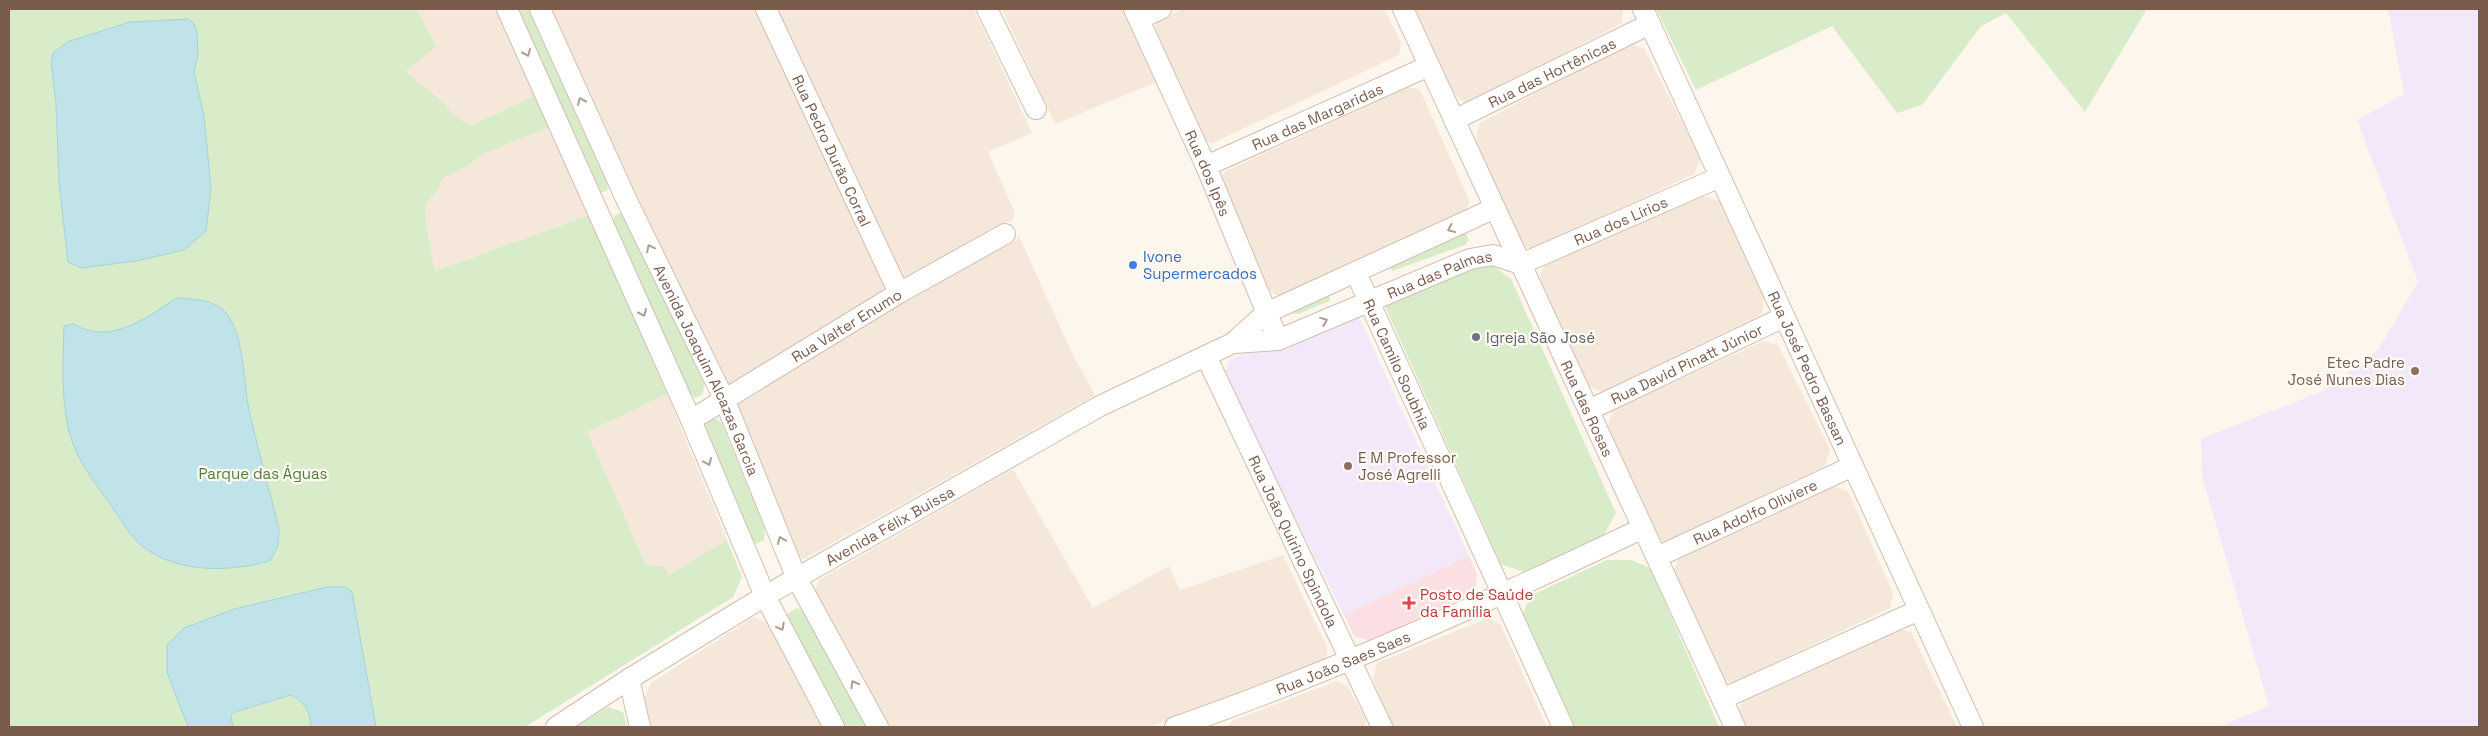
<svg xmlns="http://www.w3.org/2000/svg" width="2488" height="736" font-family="'Space Grotesk',sans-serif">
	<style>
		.residential { fill: #f5e8da }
		.education { fill: #f3e8fa }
		.medical { fill: #fbdfe3 }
		.green { fill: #d8ecc9 }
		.water { fill: #bfe3e8; stroke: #a5d3da }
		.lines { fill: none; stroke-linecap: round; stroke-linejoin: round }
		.minor-casing { stroke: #d1beb0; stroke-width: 22 }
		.minor { stroke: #fff; stroke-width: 20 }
		.oneway { stroke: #af9d94 }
		.shop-dot { fill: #3f7fe0; stroke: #fffaf3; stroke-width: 2 }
		.worship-dot { fill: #6b7280; stroke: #fffaf3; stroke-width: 2 }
		.education-dot { fill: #8d6e63; stroke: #fffaf3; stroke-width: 2 }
		.health-dot { fill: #e0444e; stroke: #fffaf3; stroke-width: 2 }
		.labels { text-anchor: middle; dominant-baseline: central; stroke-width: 4.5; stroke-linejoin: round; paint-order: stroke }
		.street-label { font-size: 15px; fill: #7a5c4d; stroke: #fffaf3 }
		.shop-label { font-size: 15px; fill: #366cbe; stroke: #fffaf3; text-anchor: start }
		.worship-label { font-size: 15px; fill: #5b616d; stroke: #fffaf3; text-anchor: start }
		.education-label { font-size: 15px; fill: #785e54; stroke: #fffaf3; text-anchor: end }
		.park-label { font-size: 15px; fill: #537a41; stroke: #fffaf3 }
		.health-label { font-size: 15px; fill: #be3a42; stroke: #fffaf3; text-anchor: start }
	</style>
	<rect width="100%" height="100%" fill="#fdf6ec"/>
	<!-- residential -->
	<path class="residential" d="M417,9h80l39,86 -64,30 -11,-3 -23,-26 -21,-12 -11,-13 31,-26z
		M550,9h204l130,274 -1,10 -151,93 -10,-5z
		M773,9h201l58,124 -44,19 27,61 -3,8 -7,1 -96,57 -10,-2z
		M1002,9h120l34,73 -101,42z
		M1183,9h201l17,33 -2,13 -186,88 -9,-2 -51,-107 4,-13z
		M1413,9h210l-1,14 -155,81 -16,-12z
		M1629,44l15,4 57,111 -7,15 -163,76 -12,-10 -44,-98 5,-19z
		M1407,87l13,3 50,112 -7,14 -182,82 -11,-7 -51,-106 5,-13z
		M550,127l39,88 -154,56 -10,-54 1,-14 12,-13 4,-11 26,-13 13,-11z
		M1703,196l16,5 45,96 -2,17 -161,78 -14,-7 -48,-105 5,-15z
		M1018,234l53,117 24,44 -291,164 -9,-4 -60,-153 171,-103 111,-59z
		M1764,341l14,4 52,104 -5,17 -160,76 -11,-7 -48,-104 7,-21z
		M667,394l60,146 -58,36 -5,-10 -18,-1 -60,-133z
		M1013,469l80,139 76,-42 11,24 103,-35 44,92v12l-116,47 -62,21h-263l-72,-134 5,-13z
		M1833,486l15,5 45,102 -3,15 -159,76 -12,-9 -45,-103 4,-15z
		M754,617l13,6 55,104h-172l-6,-29 7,-15z
		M1488,618l13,7 46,102h-154l-20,-48 4,-16z
		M1895,628l16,4 46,95h-212l-8,-16 9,-15z
		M1337,681l11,6 18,33 -1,7h-139l6,-6z"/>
	<!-- education -->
	<path class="education" d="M2388,9h91v718h-260l50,-21 -67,-230 -1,-37 122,-48 55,-41 40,-68 -61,-162 47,-26z
		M1340,309l19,8 110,239 -125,59 -120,-239 5,-16z"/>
	<!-- medical -->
	<path class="medical" d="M1469,556l8,19 -2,17 -104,49 -17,-5 -10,-21z"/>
	<!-- green -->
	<path class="green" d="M9,9h408l20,37 -31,25c11,12 18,15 30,25 15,10 16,24 36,29l64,-30 14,32 -69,28 -13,11 -26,13 -4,11 -12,13 -1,14 10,54 154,-56 78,179 -80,38 59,133 18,1 5,9 58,-35 15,37 -9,20 -208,130h-516z
		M514,9h18l76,172 -1,10 -8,2z
		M1656,9h491l-62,103 -79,-99 -25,13 -59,79 -25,8 -65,-87 -136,64z
		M622,212l7,5 75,167 -1,10 -7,4 -6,-5 -76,-171v-6z
		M1465,232l4,8 -4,5 -73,26 -2,-4z
		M1461,261l31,4 19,14 105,234 -12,22 -80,37 -23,-8 -117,-260z
		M1329,293l1,8 -32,13h-4l-2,-6z
		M714,418l7,4 44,107 -1,11 -8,4 -8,-8 -44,-107 3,-9z
		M1607,560h24l19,8 69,159h-145l-52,-110 8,-21z
		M797,608l6,2 66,117h-29l-54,-108 1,-5z
		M608,707l15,5 4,15h-51z"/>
	<!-- water -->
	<path class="water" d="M189,19l6,6 2,8 1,22 -4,17 10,44 7,72 -5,43 -22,19 -48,11 -55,7 -13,-6 -9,-79 -3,-79 -5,-41 2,-10 14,-11 63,-20z
		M176,298c15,1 33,1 45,10 24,20 22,74 28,102 9,39 20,79 30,118l-1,18 -8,15c-41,11 -92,13 -128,-15 -12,-9 -25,-32 -34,-45 -16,-21 -34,-46 -40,-73 -7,-33 -5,-68 -4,-102l10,-2c35,22 73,-6 102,-26z
		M327,587h19l6,5 24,135h-66c2,-14 -6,-26 -19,-32l-56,17 -4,4 2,11h-45l-21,-55v-27l17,-17 50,-19z"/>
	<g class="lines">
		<defs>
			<g id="minor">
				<path d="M507,9l184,411 74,176 69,131"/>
				<path id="s1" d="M540,9l87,192 98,200 72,178 81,148"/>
				<path id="s2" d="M766,9l133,284"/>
				<path d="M987,9l49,100"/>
				<path id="s3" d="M1134,9l72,157 72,174"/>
				<path id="s4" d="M1403,9l332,718"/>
				<path id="s5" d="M1643,9l330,718"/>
				<path d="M1139,19l22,-10"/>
				<path id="s6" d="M1454,120l196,-96"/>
				<path id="s7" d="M1206,166l223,-100"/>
				<path id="s8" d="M1356,273l207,454"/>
				<path id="s9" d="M1233,343l45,-3 192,-81 23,-4 28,9 199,-87"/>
				<path id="s10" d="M1206,356l176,371"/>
				<path id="s11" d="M1589,410l195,-93"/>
				<path id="s12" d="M691,420l208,-127 106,-59"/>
				<path id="s13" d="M1657,557l196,-91"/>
				<path d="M629,679l11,48"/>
				<path d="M1722,699l197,-89"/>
				<path id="s14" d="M556,727l73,-48 136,-83 335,-190 133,-63 33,-30 229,-105"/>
				<path id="s15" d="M1175,727c160,-56 315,-126 468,-199"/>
			</g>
		</defs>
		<!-- minor casing -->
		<use href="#minor" class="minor-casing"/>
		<!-- minor -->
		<use href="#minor" class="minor"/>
	</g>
	<!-- one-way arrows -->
	<defs><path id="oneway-chevron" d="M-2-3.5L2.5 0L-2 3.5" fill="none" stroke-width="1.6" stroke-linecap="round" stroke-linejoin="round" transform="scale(1.25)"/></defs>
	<g class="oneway">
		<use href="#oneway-chevron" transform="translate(527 53) rotate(66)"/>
		<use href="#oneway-chevron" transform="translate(581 101) rotate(-114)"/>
		<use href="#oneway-chevron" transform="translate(1451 229) rotate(155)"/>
		<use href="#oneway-chevron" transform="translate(650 248) rotate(-116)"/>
		<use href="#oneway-chevron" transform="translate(643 313) rotate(66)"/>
		<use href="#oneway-chevron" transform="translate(1324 321) rotate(-22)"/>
		<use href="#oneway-chevron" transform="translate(708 462) rotate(67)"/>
		<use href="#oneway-chevron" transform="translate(781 540) rotate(-112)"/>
		<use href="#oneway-chevron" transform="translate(781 627) rotate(62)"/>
		<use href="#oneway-chevron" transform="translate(854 684) rotate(-119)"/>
	</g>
	<!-- markers -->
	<circle class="shop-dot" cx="1133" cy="265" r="5"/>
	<circle class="worship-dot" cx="1476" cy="337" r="5"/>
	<g class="education-dot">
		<circle cx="2415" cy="371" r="5"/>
		<circle cx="1348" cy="466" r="5"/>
	</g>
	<path class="health-dot" d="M1406.5 595.5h5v5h5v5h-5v5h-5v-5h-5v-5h5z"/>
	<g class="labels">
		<!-- street labels -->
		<g class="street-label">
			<text stroke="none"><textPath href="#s6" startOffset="109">Rua das Hortênicas</textPath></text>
			<text stroke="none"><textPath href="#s7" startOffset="122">Rua das Margaridas</textPath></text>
			<text stroke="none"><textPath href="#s2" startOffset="156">Rua Pedro Durão Corral</textPath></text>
			<text stroke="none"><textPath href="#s3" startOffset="180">Rua dos Ipês</textPath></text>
			<text stroke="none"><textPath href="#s9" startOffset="415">Rua dos Lírios</textPath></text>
			<text stroke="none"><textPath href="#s9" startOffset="220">Rua das Palmas</textPath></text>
			<text stroke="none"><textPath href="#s12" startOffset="182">Rua Valter Enumo</textPath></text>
			<text stroke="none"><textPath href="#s8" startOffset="100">Rua Camilo Soubhia</textPath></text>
			<text stroke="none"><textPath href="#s11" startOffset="108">Rua David Pinatt Júnior</textPath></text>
			<text stroke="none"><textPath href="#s5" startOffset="395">Rua José Pedro Bassan</textPath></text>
			<text stroke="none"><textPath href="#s1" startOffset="398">Avenida Joaquim Alcazas Garcia</textPath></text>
			<text stroke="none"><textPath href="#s4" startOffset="440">Rua das Rosas</textPath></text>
			<text stroke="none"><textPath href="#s13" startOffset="108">Rua Adolfo Oliviere</textPath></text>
			<text stroke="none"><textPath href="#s14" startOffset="390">Avenida Félix Buissa</textPath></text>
			<text stroke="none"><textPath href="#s10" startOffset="205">Rua João Quirino Spindola</textPath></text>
			<text stroke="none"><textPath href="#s15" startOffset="180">Rua João Saes Saes</textPath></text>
		</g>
		<!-- shop labels -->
		<g class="shop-label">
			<text x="1143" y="256">Ivone<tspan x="1143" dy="17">Supermercados</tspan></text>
		</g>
		<!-- worship labels -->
		<g class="worship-label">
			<text x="1486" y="337">Igreja São José</text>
		</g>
		<!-- education labels -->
		<g class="education-label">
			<text x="2405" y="362">Etec Padre<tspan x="2405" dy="17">José Nunes Dias</tspan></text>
			<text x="1358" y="457" text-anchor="start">E M Professor<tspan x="1358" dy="17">José Agrelli</tspan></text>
		</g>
		<!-- park labels -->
		<g class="park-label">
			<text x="263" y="473">Parque das Águas</text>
		</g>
		<!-- health labels -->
		<g class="health-label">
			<text x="1420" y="594">Posto de Saúde<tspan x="1420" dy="17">da Família</tspan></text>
		</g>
	</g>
	<!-- border -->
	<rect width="2488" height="736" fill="none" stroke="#7a5c4d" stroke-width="20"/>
</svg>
